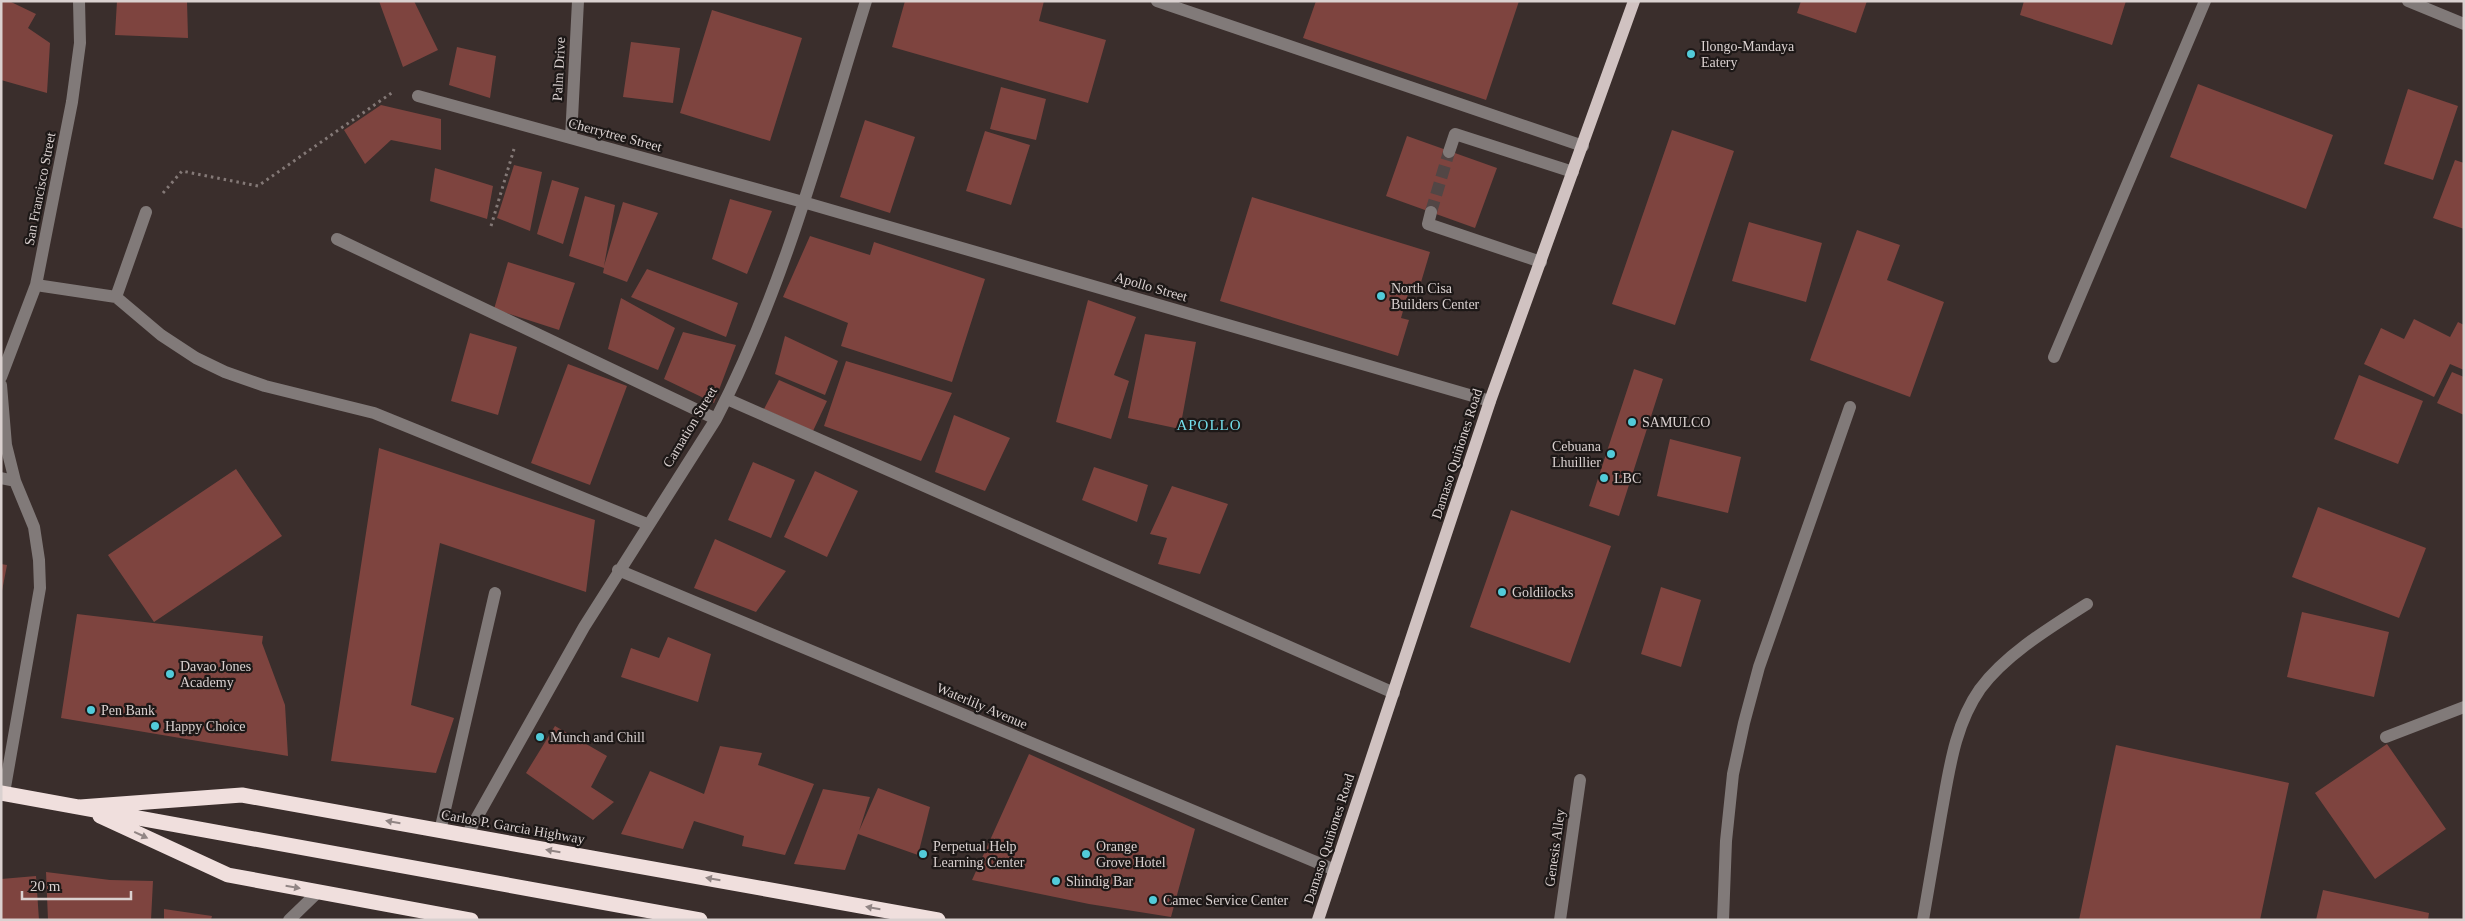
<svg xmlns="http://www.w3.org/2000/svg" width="2465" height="921" font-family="Georgia,serif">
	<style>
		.building { fill: #7e443f }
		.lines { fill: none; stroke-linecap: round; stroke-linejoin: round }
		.minor-tunnel { stroke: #524645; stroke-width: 12; stroke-dasharray: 12 6; stroke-linecap: butt }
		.path { stroke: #847977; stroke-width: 3; stroke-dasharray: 2.5 4; stroke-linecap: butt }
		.minor { stroke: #817a79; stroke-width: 12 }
		.major { stroke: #d0c2c1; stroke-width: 12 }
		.highway { stroke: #f0dfdd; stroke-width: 15 }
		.oneway { fill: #918584 }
		.poi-dot { fill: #52cbd9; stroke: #1d1817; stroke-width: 2 }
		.labels { text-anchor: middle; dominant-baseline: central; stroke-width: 4.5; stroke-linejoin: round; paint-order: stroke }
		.poi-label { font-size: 14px; fill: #dad1d0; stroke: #1d1817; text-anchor: start }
		.street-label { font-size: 14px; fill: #dad1d0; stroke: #1d1817 }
		.neighbourhood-label { font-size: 15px; letter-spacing: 1px; fill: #74dfec; stroke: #1d1817 }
	</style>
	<rect width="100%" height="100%" fill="#3a2e2c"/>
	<!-- building -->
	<path class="building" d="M1,1h8l27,13 -8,14 22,15 -3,50 -46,-13z
		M117,1h70l1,37 -73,-3z
		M379,1h35l24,49 -35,17z
		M905,1h139l-5,20 67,19 -18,63 -196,-56z
		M1316,1h203l-33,99 -183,-62z
		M1801,1h66l-11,32 -59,-20z
		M2024,1h102l-14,44 -92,-30z
		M712,10l90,28 -32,103 -90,-28z
		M631,42l49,6 -7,55 -50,-6z
		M457,47l39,9 -6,42 -41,-13z
		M2198,84l135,51 -27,74 -136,-52z
		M1001,87l45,12 -10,41 -46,-11z
		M2408,89l50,17 -25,74 -49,-16z
		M381,105l60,14v31l-50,-10 -26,24 -21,-34z
		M865,120l50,17 -25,76 -50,-16z
		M1672,130l62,21 -59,174 -63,-21z
		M985,131l45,14 -19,60 -45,-14z
		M1407,136l90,32 -22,60 -89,-32z
		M2455,160l9,3v66l-31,-11z
		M514,165l28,7 -12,59 -33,-13z
		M435,168l58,18 -6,33 -57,-18z
		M552,180l27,8 -16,56 -26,-10z
		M585,196l30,9 -11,61 19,-64 35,11 -31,69 -24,-9 1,-5 -35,-12z
		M1252,197l178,55 -11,37 -9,-2 -9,31 8,2 -11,36 -178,-55z
		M730,199l42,12 -25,63 -35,-15z
		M1749,222l73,21 -16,59 -74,-21z
		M1857,230l43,15 -13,35 57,22 -34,95 -100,-37z
		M810,236l60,19 4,-13 111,37 -33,103 -111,-36 7,-23 -65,-26z
		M508,262l67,21 -16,47 -65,-21z
		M647,269l91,34 -12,34 -95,-40z
		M621,298l54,30 -17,42 -50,-21z
		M1088,300l48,17 -22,58 15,6 -18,58 -55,-17z
		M2414,319l36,18 8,-15 6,3v45l-14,-6 -16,33 -70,-33 17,-36 23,11z
		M683,332l53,13 -22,58 -50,-24z
		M470,333l47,14 -19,68 -47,-14z
		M1145,334l51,8 -16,87 -52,-11z
		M785,336l53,25 -13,34 -50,-21z
		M846,361l106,32 -31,68 -97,-35z
		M568,364l59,22 -37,99 -59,-22z
		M1634,369l29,10 -44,137 -30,-10z
		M2452,372l12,5v38l-27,-12z
		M2359,375l64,26 -25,63 -64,-25z
		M779,380l48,21 -14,30 -49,-22z
		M954,415l56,23 -25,53 -50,-19z
		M1670,439l71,18 -13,56 -71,-17z
		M379,448l216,72 -9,72 -146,-49 -29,162 43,13 -18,55 -105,-12z
		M753,462l42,18 -24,58 -43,-18z
		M1094,467l54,18 -11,37 -55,-22z
		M236,469l46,67 -128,86 -46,-67z
		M815,471l43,20 -31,66 -43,-20z
		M1172,486l56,18 -28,70 -42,-10 9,-26 -17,-4z
		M2318,507l108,41 -27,70 -107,-41z
		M1511,510l100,36 -41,117 -100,-36z
		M715,539l71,32 -30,41 -62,-24z
		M1,564l6,1 -5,26h-1z
		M1661,587l40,13 -20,67 -40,-13z
		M2302,612l87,20 -15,65 -87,-20z
		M77,614l186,22 -1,7 23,62 3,51 -227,-38z
		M668,637l43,17 -13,48 -77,-25 10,-29 28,10z
		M555,726l52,30 -16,31 23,15 -21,18 -67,-47z
		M2387,744l59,85 -71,50 -60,-86z
		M2116,745l173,38 -29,137h-181z
		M720,746l42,7 -4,12 56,19 -29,71 -43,-9 2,-10 -50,-15 -11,28 -62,-15 29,-63 54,23z
		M1029,754l166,75 -24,88 -82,-13 -117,-24z
		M878,788l52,19 -12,48 -60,-21 -13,36 -51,-6 29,-75 47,8 -11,34z
		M46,872l64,8 43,1 -2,39h-103z
		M36,876l3,44h-38v-41z
		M2323,890l106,23 -1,7h-112z
		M164,909l48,7 -1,4h-47z"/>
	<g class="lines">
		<!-- minor-tunnel -->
		<path class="minor-tunnel" d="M1431,212l18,-60"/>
		<!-- path -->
		<path class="path" d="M163,193l19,-22 76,15 135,-94
			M491,226l23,-77"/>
		<!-- minor -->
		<path class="minor" d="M1157,1l426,145
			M2408,1l56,23
			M418,96l385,106 687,199
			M571,138l7,-137
			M1449,152l6,-18 118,38
			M1431,212l-3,12 113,38
			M337,239l379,180
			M36,285l80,12 45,38 35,23 29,14 40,14 109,27 273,111
			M116,297l30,-85
			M2054,357l151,-356
			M1,377l35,-92 36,-183 8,-59 -1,-42
			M1,385l5,60 9,36 19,46 5,33 1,28 -36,205
			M727,399l667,294
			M1,478l14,3
			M618,570l717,300
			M2386,737l78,-30
			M440,831l55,-238
			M467,835l117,-208 132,-208c68,-131 106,-277 150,-418
			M289,920l29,-28
			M1560,920l20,-140
			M1723,920l3,-79 7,-67 11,-51 15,-56 91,-260
			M1923,920c6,-35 12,-70 18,-105 8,-43 13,-89 39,-126 26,-35 71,-62 107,-85"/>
		<!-- major -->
		<path class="major" d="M1318,920l172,-519 144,-400"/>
		<!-- highway -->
		<path class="highway" d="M1,793l699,127
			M80,807l162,-12 696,125
			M100,816l128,59 243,45"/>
	</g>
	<!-- one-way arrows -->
	<defs><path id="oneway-solid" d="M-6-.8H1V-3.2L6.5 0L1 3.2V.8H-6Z" transform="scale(1.25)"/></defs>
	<g class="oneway">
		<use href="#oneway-solid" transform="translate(393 822) rotate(-170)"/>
		<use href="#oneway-solid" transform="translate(141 835) rotate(25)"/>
		<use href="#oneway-solid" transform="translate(553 851) rotate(-170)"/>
		<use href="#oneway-solid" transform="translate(713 879) rotate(-170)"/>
		<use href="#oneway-solid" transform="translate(293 887) rotate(10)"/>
		<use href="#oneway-solid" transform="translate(873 908) rotate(-170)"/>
	</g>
	<!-- markers -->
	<g class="poi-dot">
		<circle cx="1691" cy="54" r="5"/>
		<circle cx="1381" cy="296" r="5"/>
		<circle cx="1632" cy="422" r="5"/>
		<circle cx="1611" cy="454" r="5"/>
		<circle cx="1604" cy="478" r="5"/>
		<circle cx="1502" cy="592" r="5"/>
		<circle cx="170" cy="674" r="5"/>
		<circle cx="91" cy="710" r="5"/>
		<circle cx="155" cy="726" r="5"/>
		<circle cx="540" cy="737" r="5"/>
		<circle cx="923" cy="854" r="5"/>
		<circle cx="1086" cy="854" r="5"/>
		<circle cx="1056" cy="881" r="5"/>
		<circle cx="1153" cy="900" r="5"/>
	</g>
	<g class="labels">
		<!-- poi labels -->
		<g class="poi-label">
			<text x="1701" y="46">Ilongo-Mandaya<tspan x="1701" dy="16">Eatery</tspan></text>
			<text x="1391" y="288">North Cisa<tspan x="1391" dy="16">Builders Center</tspan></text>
			<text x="1642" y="422">SAMULCO</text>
			<text x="1601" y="446" text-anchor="end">Cebuana<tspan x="1601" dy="16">Lhuillier</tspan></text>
			<text x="1614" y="478">LBC</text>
			<text x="1512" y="592">Goldilocks</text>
			<text x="180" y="666">Davao Jones<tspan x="180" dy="16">Academy</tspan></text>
			<text x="101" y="710">Pen Bank</text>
			<text x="165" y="726">Happy Choice</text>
			<text x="550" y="737">Munch and Chill</text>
			<text x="933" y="846">Perpetual Help<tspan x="933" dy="16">Learning Center</tspan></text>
			<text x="1096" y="846">Orange<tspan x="1096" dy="16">Grove Hotel</tspan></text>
			<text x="1066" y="881">Shindig Bar</text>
			<text x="1163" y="900">Camec Service Center</text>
		</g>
		<!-- street labels -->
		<g class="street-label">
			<text transform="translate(559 69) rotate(-87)">Palm Drive</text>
			<text transform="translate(615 135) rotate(15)">Cherrytree Street</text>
			<text transform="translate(40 189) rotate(-79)">San Francisco Street</text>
			<text transform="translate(1151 287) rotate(16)">Apollo Street</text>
			<text transform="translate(690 427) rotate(-59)">Carnation Street</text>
			<text transform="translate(1457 454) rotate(-72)">Damaso Quiñones Road</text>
			<text transform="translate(982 706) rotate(23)">Waterlily Avenue</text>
			<text transform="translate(513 827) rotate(10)">Carlos P. Garcia Highway</text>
			<text transform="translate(1329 839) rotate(-72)">Damaso Quiñones Road</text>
			<text transform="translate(1555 848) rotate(-82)">Genesis Alley</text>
		</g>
		<!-- neighbourhood labels -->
		<g class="neighbourhood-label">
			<text x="1209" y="425">APOLLO</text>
		</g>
	</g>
	<!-- border -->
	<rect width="2465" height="921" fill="none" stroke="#dad1d0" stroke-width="5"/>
	<!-- scale -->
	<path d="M22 891v8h109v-8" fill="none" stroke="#dad1d0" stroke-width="2.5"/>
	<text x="30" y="891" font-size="15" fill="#dad1d0" stroke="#1d1817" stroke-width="4" paint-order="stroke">20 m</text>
</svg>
